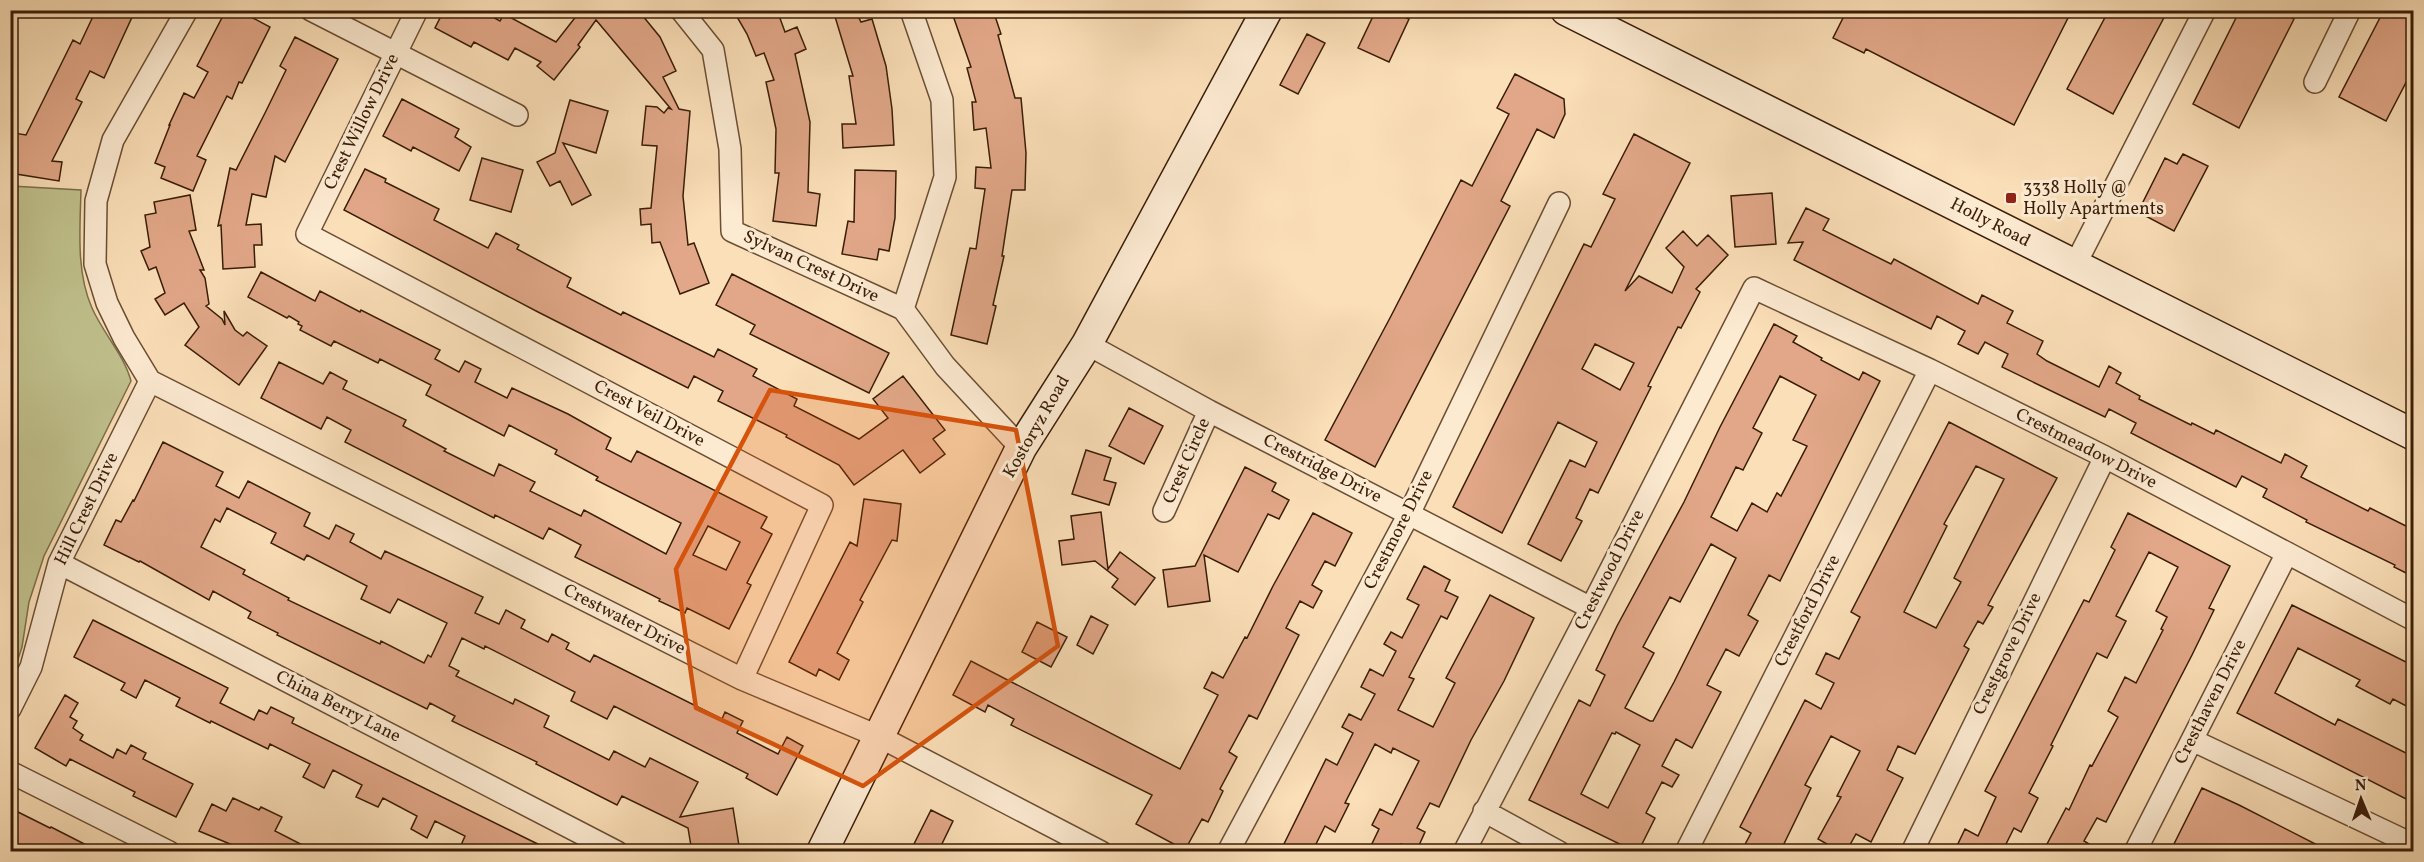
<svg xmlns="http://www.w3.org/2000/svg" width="2424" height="862" font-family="Vollkorn,serif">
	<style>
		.green { fill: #c0c18d; stroke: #7c6f4a; stroke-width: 1.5 }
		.building { fill: #e1a788; stroke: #391d07; stroke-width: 1.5; fill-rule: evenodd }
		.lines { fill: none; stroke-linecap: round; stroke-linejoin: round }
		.minor-casing { stroke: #6a4e33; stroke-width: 24 }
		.secondary-casing { stroke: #391d07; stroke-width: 33 }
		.minor { stroke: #fcead1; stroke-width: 21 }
		.secondary { stroke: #fcead1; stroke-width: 30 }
		.marked { fill: #d6530c; fill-opacity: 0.2; stroke: #d6530c; stroke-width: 4.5; stroke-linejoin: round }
		.poi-dot { fill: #8f2418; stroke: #fcead1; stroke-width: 2 }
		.labels { text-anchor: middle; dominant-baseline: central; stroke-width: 6; stroke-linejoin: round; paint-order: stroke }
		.street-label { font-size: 18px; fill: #391d07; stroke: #fcead1 }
		.poi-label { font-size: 18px; fill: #391d07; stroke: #fcead1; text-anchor: start }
	</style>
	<rect width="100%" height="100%" fill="#fbdfb8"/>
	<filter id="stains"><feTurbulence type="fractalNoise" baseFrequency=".00333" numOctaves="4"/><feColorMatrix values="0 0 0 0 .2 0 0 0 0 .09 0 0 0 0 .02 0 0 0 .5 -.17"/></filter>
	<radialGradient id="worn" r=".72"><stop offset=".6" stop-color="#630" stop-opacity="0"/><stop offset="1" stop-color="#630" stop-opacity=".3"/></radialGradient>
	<!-- green -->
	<path class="green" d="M11,186l70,4c-1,39 -5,82 11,118 11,25 32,47 39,73l-87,175 -15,46 -7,45 -11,33z"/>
	<!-- building -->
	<path class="building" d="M96,10h27l10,5 -29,63 -14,-7 -14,28 6,3 -30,59 10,1 -3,19 -49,-8 4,-40 12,2 47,-95 7,4z
		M226,10h12l32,17 -28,56 -3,-1 -7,17 -5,-3 -30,60 9,4 -13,31 -32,-13 4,-11 -10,-4 15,-38h-1l15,-32 10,5 14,-26 -11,-6z
		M444,10h36l20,11 4,-7 52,28 25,-32h57l22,27 16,34 -13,6 16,32 11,2 -7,85 5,49 6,-2 15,40 -29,11 -20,-52 -8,1 -1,-19 -10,1 -1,-16 11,-1 6,-62 -15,-1 4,-39 11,1 7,6 4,-5 3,1 -75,-89 -18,25 2,2 -26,33 -17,-14 4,-4 -26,-14 -7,12 -34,-18 -3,5 -36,-19z
		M733,10h44l8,22 12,-5 9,22 -11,5 15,68 -2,70 12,2 -4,32 -43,-5 6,-48h-4l1,-44 -10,-47 8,-2 -10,-27 -8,3 -9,-22z
		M833,10h22l6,12 11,-3 14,47 6,43 2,36 -51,3 -1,-24h14l-7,-48h4z
		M951,10h42l8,24 -3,1 17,63h6l5,55 -1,37h-13l-10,66h2l-11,49 3,1 -9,38 -36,-9 19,-87 6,1 9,-60 -10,-1 1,-21 15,1 -5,-40 -12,2 -2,-28h4l-9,-34 4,-1z
		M1376,10h14l19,9 -20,43 -31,-14z
		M1847,10h225l-58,115 -148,-76 -2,4 -31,-15z
		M2109,10h59l-55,104 -46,-25z
		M2240,10h38l16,9 -55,109 -46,-24z
		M2384,10h30v57l-28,54 -47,-24z
		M1307,34l18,9 -27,51 -18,-9z
		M295,37l43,22 -53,103 -10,-6 -9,41 -14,-3 -6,31 15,-1 1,21h-8l1,22 -32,2 -2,-44 -3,1 12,-58 6,2 29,-57 21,-43 -6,-4z
		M1515,74l49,25 1,15 -11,24 -17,-9 -36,72 9,5 -135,261 -50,-27 66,-124 70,-136 11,6 37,-72 -12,-6z
		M402,99l57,30 -4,8 16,10 -12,24 -46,-24 -2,4 -28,-15z
		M570,100l38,11 -12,42 -33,-10 28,52 -19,10 -12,-24 -10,5 -13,-24 18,-9z
		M1634,134l56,29 -65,128 14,-15 33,17 12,-26 -18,-19 17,-17 14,15 11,-11 20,20 -32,34 4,3 -19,36 -3,-1 -30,59 3,1 -53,106 -8,-4 -14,29 6,3 -21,40 -33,-17 42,-84 15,7 12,-25 -39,-20 -56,111 -49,-26 131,-263 7,3 24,-48 -12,-5zM1595,344l39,19 -14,27 -38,-21z
		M2183,154l25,12 -34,65 -36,-19 27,-54 12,6z
		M482,158l41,12 -12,42 -41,-12z
		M365,169l21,10 -1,3 54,27 -5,11 54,28 8,-15 23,12 -2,4 54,29 -4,9 54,28 2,-3 91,45 4,-8 39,20 -4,7 44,23 -3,7 65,33 29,-21 -15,-19 30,-23 42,54 -12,9 12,15 -25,19 -17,-23 -49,35 -15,-20 -53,-28 1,-2 -69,-34 5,-10 -29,-15 -6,12 -150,-76 -194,-102z
		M855,170l41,1 -1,47 -6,33 -10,-2 -2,11 -35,-6 6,-33 6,1z
		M1772,193l4,51 -41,3 -4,-51z
		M190,195l6,35 -7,1 15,39h-4l5,8 4,26 -3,2 16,13 3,6 -1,-14 11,19 8,6 4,-4 20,14 -28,39 -54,-40 14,-18 -15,-24 -19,12 -10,-16 10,-6 -9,-26 -7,3 -8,-19 9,-4 -5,-32 11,-2 -2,-11z
		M1806,208l23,11 -6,11 68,34 3,-5 84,45 4,-9 31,16 -6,12 36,18 -6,13 10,7 52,26 10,-21 12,7 -5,10 24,13 -1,3 52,26 1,-2 22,11 2,-4 65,33 4,-9 22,12 -6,11 67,34 2,-3 44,22v47l-20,-10 1,-2 -89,-43 1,-2 -44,-23 4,-8 -25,-13 -6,11 -105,-54 5,-10 -27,-14 -4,8 -103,-50 6,-13 -23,-12 -7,12 -20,-10 7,-13 -28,-15 -6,13 -137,-69 9,-18 -15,1z
		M261,272l54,29 5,-10 40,21 1,-2 79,40 -5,9 24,13 6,-11 16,8 -6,13 32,16 5,-10 56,26 43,24 -5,11 25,13 6,-11 130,66 -6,11 11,6 -25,49 4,2 -22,44 -42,-21 -2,5 -26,-12 1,-2 -85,-42 6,-12 -32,-17 -6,11 -48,-24 -1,3 -149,-76 6,-12 -24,-13 -6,12 -60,-31 18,-36 44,22 7,-12 17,9 -4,8 63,31 -3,6 43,23 -2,2 50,25 5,-12 36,18 -5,9 51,25 3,-6 82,44 15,-31 -85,-43 2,-3 -43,-23 2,-4 -48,-25 -5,11 -78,-41 5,-10 -51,-26 -2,4 -44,-22 -3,5 -31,-16 2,-4 -4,-2 1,-2 -10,-6 -2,2 -39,-21zM708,526l32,16 -14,28 -33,-15z
		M732,274l157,79 -20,40 -119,-59 5,-9 -39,-20z
		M1774,324l23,12 -4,6 29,16 -1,2 38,20 4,-8 17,9 -100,200 -11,-6 -21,40 10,6 -19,35 -13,-7 -19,36 14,7 -29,56 -16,-9 -14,27 17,9 -7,12 -10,-5 -16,31 9,5 -17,34h-2l-107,-52 50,-100 11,6 15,-31 -9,-5 21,-44 67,-124 36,-75zM1780,376l36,19 -23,45 14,6 -26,50 -4,-3 -10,19 -15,-9 -15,28 -26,-14 25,-50 7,3 19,-37 -9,-5zM1711,544l25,14 -62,124 -21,39h-3l-25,-13 29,-55 -11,-6 27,-50 10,5zM1616,732l24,13 -32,63 -27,-14 31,-61 3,1z
		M1129,408l34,18 -19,38 -35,-18z
		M1949,422l108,56 -69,127 5,2 -10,17 -5,-3 -14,25 5,3 -54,105 -17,-8 -11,24 16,8 -32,64 -15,-8 -10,18h-23l4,-8 -9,-5 23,-42 -4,-1 23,-45 -29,-15 -26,49 6,3 -31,64h-39l10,-19 -11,-6 65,-127 16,9 13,-26 -18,-9 10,-21 13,6 21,-42 -9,-5zM1976,466l28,13 -50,99 7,4 -25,46 -32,-16 43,-86 -3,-2z
		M163,442l60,30 -7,14 23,12 9,-17 62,32 -6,13 25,13 7,-14 18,9 -4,8 31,17 4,-8 98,46 -8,16 24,11 7,-14 19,10 -4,8 27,14 4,-8 17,9 -3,6 24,13 4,-7 128,64 3,-7 18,9 -6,12 41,21 9,-17 16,9 -26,49 -31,-17 2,-4 -134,-68 -7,13 -36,-18 4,-9 -90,-46 -1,3 -22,-11 -13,28 10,5 -3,5 57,28 2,-5 34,17 -5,11 65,33 5,-9 31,16 5,-9 48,24 -18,35 53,-9 7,44h-48l-4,-24 -66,-32 -5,9 -81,-41 1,-2 -85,-41 3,-5 -25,-13 -3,6 -150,-74 1,-2 -30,-15 3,-6 -38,-21 -4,9 -69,-39 -1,1 -35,-17 12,-25 5,2 12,-22 1,1zM227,508l49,25 -5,10 33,17 3,-5 60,31 -6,13 29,14 8,-14 49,24 -16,34 -3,-2 -4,8 -43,-22 -1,3 -92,-44 1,-2 -46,-24 2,-4 -44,-23 14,-28 5,3z
		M1086,450l25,8 -7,22 12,3 -7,22 -37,-11z
		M1245,467l31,16 -4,8 17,9 -10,19 -11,-5 -30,58 -34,-17 6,46 -42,6 -5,-37 32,-4z
		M864,499l37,5 -4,37 -5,-1 -32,60 3,2 -26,51 12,7 -10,20 -20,-11 -3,7 -27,-14 61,-120 7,4z
		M1101,512l7,57 12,-17 35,26 -20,27 -23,-18 6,-8 -23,-18 -33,4 -3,-24 15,-2 -3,-23z
		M1313,513l39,20 -17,33 -10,-5 -13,24 10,6 -9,17 -13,-7 -14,27 13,7 -42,84 -8,-4 -20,37 8,5 -17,32 3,2 -15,31 -6,-3 -17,31 -49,-26 16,-29 -141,-70 3,-6 -26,-14 -3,7 -32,-17 18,-34 209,108 38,-74 -14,-7 8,-16 11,6 22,-41 2,1 26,-52z
		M2128,513l102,53 -21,42 5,2 -22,45 -86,167 -9,-4 -13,23 18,11h-45l-11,-6 20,-38 3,2 21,-45 2,1 26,-49 -10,-6 17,-34 11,6 27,-53 -2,-1 6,-12 -11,-6 22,-44 -29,-15 -33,64 10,5 -19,37 -10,-5 -46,92 2,1 -24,47 9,5 -17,34 -7,-4 -12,24h-48l11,-23 13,7 18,-39 -11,-6 99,-191 5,2 26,-52 -4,-3z
		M1424,566l26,14 -5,11 13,6 -11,22 -6,-3 -32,61 5,2 -16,31 35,17 22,-44 -9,-5 44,-83 44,23 -30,63 -33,59 -32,67 -9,-4 -13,25 8,4 -9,20 -15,-8 -3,8h-30l11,-23 -7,-4 8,-16 12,6 27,-54 -26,-13 -2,5 -16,-9 -30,59 4,1 -14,28 -10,-6 -13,26h-32l46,-93 11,6 16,-32 -11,-6 7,-13 12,6 14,-26 -14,-7 9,-18 13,7 13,-25 -12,-7 7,-12 11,6 17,-33 -12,-6z
		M2292,605l122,61v44l-21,-11 -3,5 -34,-18 4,-6 -62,-32 -23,45 60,32 3,-6 76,38v46l-177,-90z
		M1091,616l17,9 -15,29 -16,-9z
		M93,620l135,68 -8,15 34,17 5,-10 8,4 4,-7 23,11 -2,5 262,129h-96l7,-16 -30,-15 -8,17 -16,-9 6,-13 -34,-18 -5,9 -22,-10 6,-12 -29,-15 -9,18 -21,-11 7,-13 -40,-20 -2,5 -57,-28 -1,2 -34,-17 4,-8 -35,-18 -9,18 -15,-8 4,-7 -51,-26z
		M1037,622l30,15 -16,30 -29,-15z
		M65,695l13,8 -8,14 7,4 -4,7 10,7 -3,5 33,18 4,-9 9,5 5,-9 15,8 -3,6 50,25 -17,33 -43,-21 2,-4 -65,-33 -4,7 -31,-18z
		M2202,788l37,17 92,47h-161z
		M233,798l26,12 2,-3 21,10 -7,14 41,21h-67l-50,-21 13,-27 14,7z
		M10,808l40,20 1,-1 49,25h-58l-11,-6 -3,6h-18z
		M931,810l22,11 -15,31h-28z"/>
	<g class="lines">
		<defs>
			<path id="minor" d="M311,10l206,105
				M417,10l-110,224 515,271 -80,174
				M681,10l32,40 17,99 2,82 171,78 42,57 76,82
				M2315,82l35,-72
				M2075,265l130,-255
				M903,309l42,-132 -3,-77 -31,-90
				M1087,344l122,67 382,197
				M150,381l592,298 138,58 221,115
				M150,381l-26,-43 -17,-35 -12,-39 1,-63 17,-61 74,-130
				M1164,511l45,-100
				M59,563l558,289
				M10,709l21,-42 28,-104 91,-182
				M2192,740l222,105
				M10,772l159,80
				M1484,811l75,41
				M1228,852l181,-338 150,-311
				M1464,852l127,-244 163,-320 176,82 175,87 309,163
				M1686,852l244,-482
				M1912,852l193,-395
				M2135,852l152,-299"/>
			<path id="secondary" d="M1566,10l848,425
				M822,852l199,-404 66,-104 180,-334"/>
		</defs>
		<!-- minor casing -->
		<use href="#minor" class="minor-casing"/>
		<!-- secondary casing -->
		<use href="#secondary" class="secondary-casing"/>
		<!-- minor -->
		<use href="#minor" class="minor"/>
		<!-- secondary -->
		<use href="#secondary" class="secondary"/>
	</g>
	<!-- marked area -->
	<path class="marked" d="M770,390l246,40 42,216 -195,140 -167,-78 -20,-139z"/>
	<!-- markers -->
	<rect class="poi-dot" x="2005" y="192" width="12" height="12" rx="3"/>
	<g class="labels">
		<!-- street labels -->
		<g class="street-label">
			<text transform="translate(362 122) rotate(-64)">Crest Willow Drive</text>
			<text transform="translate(1990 223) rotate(27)">Holly Road</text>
			<text transform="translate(811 267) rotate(25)">Sylvan Crest Drive</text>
			<text transform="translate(649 414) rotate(28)">Crest Veil Drive</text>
			<text transform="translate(1037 427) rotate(-60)">Kostoryz Road</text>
			<text transform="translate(2086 449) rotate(27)">Crestmeadow Drive</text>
			<text transform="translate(1187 461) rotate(-66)">Crest Circle</text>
			<text transform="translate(1322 469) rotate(27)">Crestridge Drive</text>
			<text transform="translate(87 509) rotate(-64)">Hill Crest Drive</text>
			<text transform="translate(1399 530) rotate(-63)">Crestmore Drive</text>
			<text transform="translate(1610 570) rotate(-63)">Crestwood Drive</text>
			<text transform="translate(1808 611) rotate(-63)">Crestford Drive</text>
			<text transform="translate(624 620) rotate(27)">Crestwater Drive</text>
			<text transform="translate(2008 654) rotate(-64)">Crestgrove Drive</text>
			<text transform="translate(2211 702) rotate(-63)">Cresthaven Drive</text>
			<text transform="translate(338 707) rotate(27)">China Berry Lane</text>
		</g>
		<!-- poi labels -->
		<g class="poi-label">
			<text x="2023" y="188">3338 Holly @<tspan x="2023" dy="21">Holly Apartments</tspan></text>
		</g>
	</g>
	<!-- margin -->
	<rect width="2424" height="862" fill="none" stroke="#fbdfb8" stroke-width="36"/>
	<rect x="12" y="12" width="2400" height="838" fill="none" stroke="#391d07" stroke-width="3"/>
	<rect x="18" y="18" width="2388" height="826" fill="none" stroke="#391d07" stroke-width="1.5"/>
	<!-- north arrow -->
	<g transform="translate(2361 799) rotate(358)" stroke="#fcead1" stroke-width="4.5" paint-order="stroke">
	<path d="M0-4.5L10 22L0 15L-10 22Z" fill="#391d07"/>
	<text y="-9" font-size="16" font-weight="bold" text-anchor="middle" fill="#391d07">N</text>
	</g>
	<rect width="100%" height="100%" filter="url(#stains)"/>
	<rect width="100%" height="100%" fill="url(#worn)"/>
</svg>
